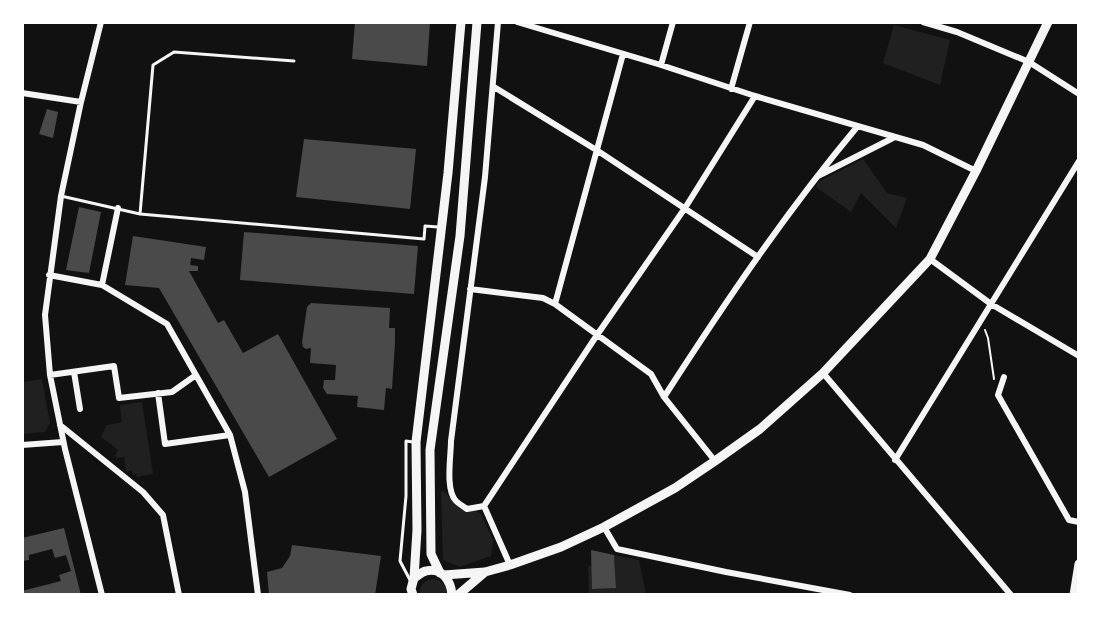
<svg xmlns="http://www.w3.org/2000/svg" width="1101" height="617" font-family="'PT Sans',sans-serif">
	<style>
		.green { fill: #202020 }
		.building { fill: #4a4a4a }
		.lines { fill: none; stroke-linecap: round; stroke-linejoin: round }
		.path { stroke: #f5f5f5; stroke-width: 2 }
		.service { stroke: #f5f5f5; stroke-width: 3 }
		.minor { stroke: #f5f5f5; stroke-width: 6 }
		.secondary { stroke: #f5f5f5; stroke-width: 9 }
	</style>
	<rect width="100%" height="100%" fill="#111"/>
	<!-- green -->
	<path class="green" d="M894,25l56,15 -10,45 -57,-22z
		M863,159l24,34 20,5 -11,30 -35,-35 -10,19 -35,-25 2,-5z
		M42,379l8,44 -5,9 -23,2v-52z
		M142,402l11,72 -16,3 -1,-3 -3,1 -1,-5 -6,2 -2,-15 -6,1 -3,-2 3,-6 -17,-13 6,-12 15,-3 -2,-17z
		M441,491h3l16,18 16,2 5,3 12,26 -2,16 -31,11 -17,-7z
		M614,555l25,5 7,35h-57l-1,-29h4l1,23 23,-1z
		M434,579c9,2 13,7 12,16h-26c-1,-10 5,-16 14,-16z"/>
	<!-- building -->
	<path class="building" d="M355,22h75l-3,44 -75,-7z
		M47,109l11,3 -5,26 -14,-4z
		M304,139l112,10 -6,60 -114,-12z
		M79,207l22,5 -12,61 -23,-3z
		M244,232l174,14 -4,48 -174,-14z
		M133,236l73,11 -2,13 -13,-2 -1,7 8,1v5h-9l29,52 6,-3 19,33 35,-19 59,105 -68,38 -110,-189 -34,-3z
		M311,303l79,5 -1,20h6v15l-3,46 -6,-1 -2,22 -27,-3 1,-11 -31,-2 -4,-6 1,-8h11l1,-15 -26,-2 1,-15 -5,1 -3,-2 -1,-5 5,-35z
		M64,528l17,67h-59v-4l39,-10 -2,-6 12,-4 -5,-16 -11,3 -3,-9 -23,6v5l-7,1v-23z
		M292,545l89,11 -6,39h-106l-2,-23 15,-4 8,-12z
		M591,550l23,5 2,33 -24,1z"/>
	<g class="lines">
		<!-- path -->
		<path class="path" d="M985,330l3,8 6,41"/>
		<!-- service -->
		<path class="service" d="M61,196l79,18 284,25 1,-13 13,1
			M140,214l13,-149 21,-13 120,9
			M410,580l-10,-19 6,-65v-55l7,1"/>
		<!-- minor -->
		<path class="minor" d="M101,22l-20,80 -20,94 -16,119 5,60 15,74 37,146
			M517,22l144,43 94,31 168,49 53,26
			M923,22l34,10 72,30 50,32
			M661,65l12,-43
			M494,87l104,64 160,106
			M731,89l19,-67
			M22,93l59,9
			M818,176l75,-38
			M930,259l61,45 88,52
			M49,275l53,10 65,39 63,111 15,57 13,103
			M102,285l16,-77
			M470,289l73,9 12,6 96,70 13,23 51,64
			M555,304l68,-250
			M74,372l6,37
			M823,373l188,222
			M50,375l64,-9 5,32 53,-6 24,-17
			M1004,377l-6,18 71,125 10,2
			M158,393l7,51 65,-9
			M664,397c60,-93 122,-185 193,-270
			M60,425l83,67 20,23 16,80
			M22,445l41,-3
			M895,460l184,-299
			M484,506l-17,3c-4,-3 -8,-5 -11,-8 -11,-11 -5,-45 -5,-60l34,-264 13,-155
			M484,506l113,-171 88,-127 70,-112
			M484,506l26,59
			M604,527l13,22 109,23 124,23"/>
		<!-- secondary -->
		<path class="secondary" d="M440,573l-9,-19 -1,-104 30,-214 17,-214
			M444,575l41,-3 25,-7 51,-18 43,-20 71,-39 40,-27 45,-32 63,-56 107,-114 46,-88 72,-149
			M414,578c4,-2 7,-6 12,-7 16,-4 25,10 26,24
			M413,595l-2,-6 3,-11 3,-48 -1,-88 32,-269 13,-151
			M458,595l27,-23
			M1074,595l5,-31"/>
	</g>
	<!-- border -->
	<rect width="1101" height="617" fill="none" stroke="#ffffff" stroke-width="48"/>
</svg>
